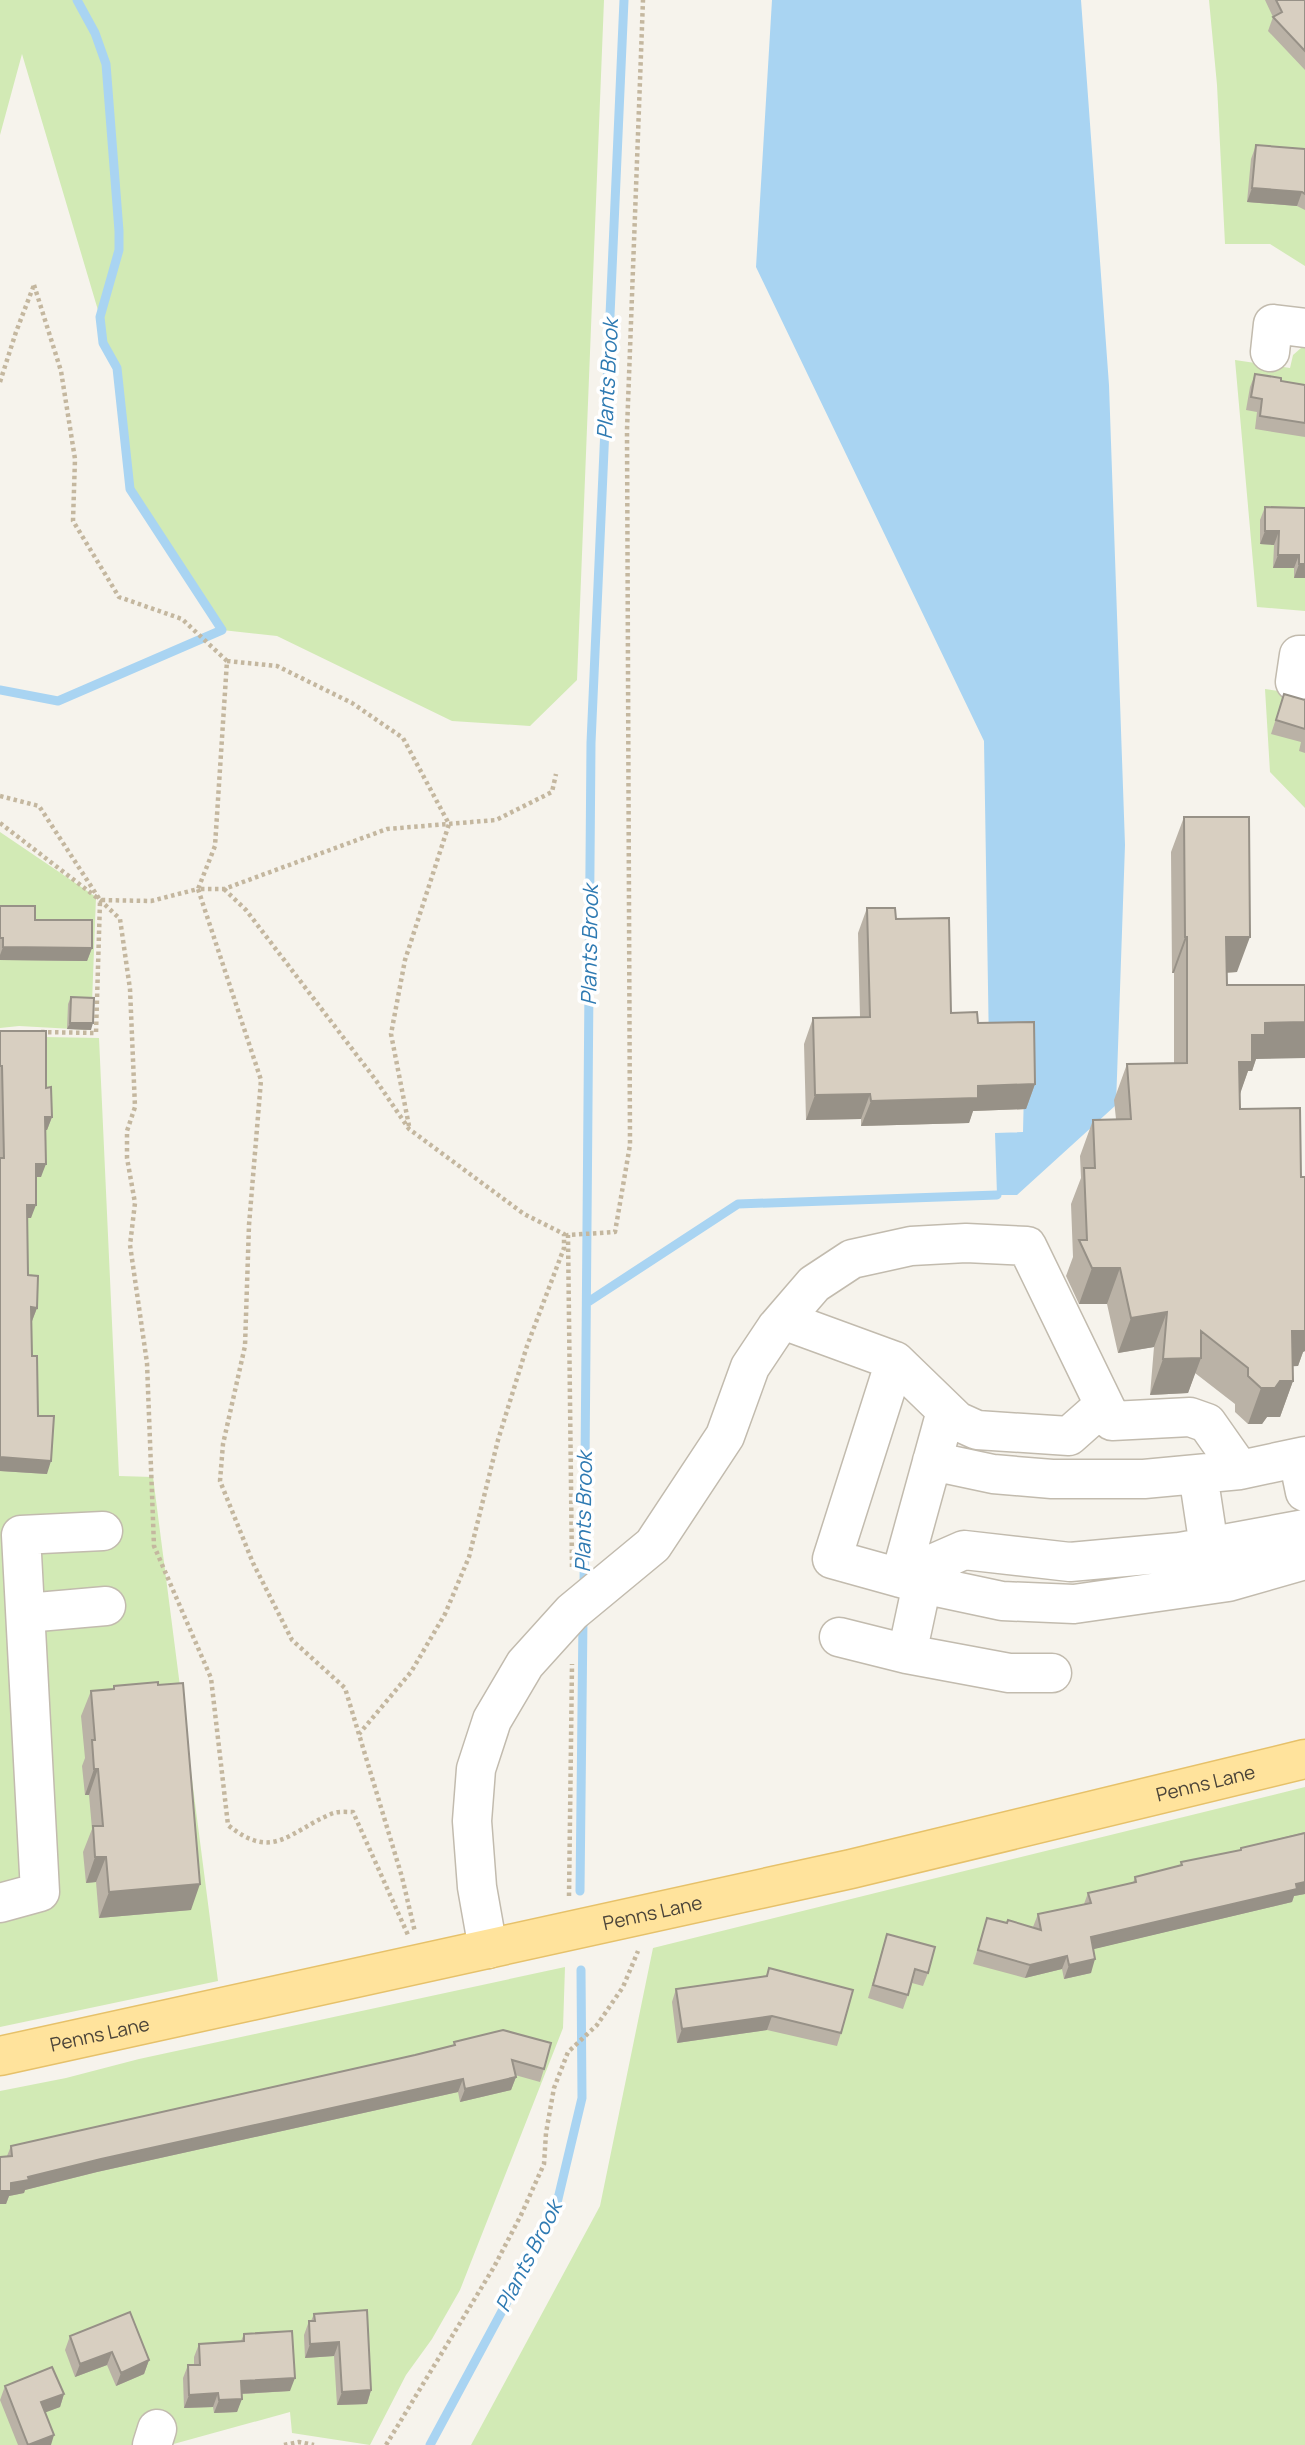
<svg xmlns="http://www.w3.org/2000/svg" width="1305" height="2445" font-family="Manrope,sans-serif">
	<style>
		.green { fill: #d2eab5 }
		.water { fill: #a9d4f2 }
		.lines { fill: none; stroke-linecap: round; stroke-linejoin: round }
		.stream { stroke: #a9d4f2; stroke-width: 9 }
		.minor-casing { stroke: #c2bbae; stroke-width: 41 }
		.major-casing { stroke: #e6c16a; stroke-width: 41 }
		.path { stroke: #c4b79f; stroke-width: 4.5; stroke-dasharray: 3.5 3.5; stroke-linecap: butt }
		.minor { stroke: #fff; stroke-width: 38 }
		.major { stroke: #ffe39c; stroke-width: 38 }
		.wall { fill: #bab2a6 }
		.shaded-wall { fill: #979187 }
		.building { fill: #d8cfc1; stroke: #979187; stroke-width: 2 }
		.labels { text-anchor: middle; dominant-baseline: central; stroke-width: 7; stroke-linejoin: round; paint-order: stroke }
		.street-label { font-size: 19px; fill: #4b4439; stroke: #fff }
		.water-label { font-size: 21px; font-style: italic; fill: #2e7ab2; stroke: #fff }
	</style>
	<rect width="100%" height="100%" fill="#f6f3ec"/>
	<!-- green -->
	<path class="green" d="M0,0h604l-27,680 -47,46 -78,-5 -175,-85 -55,-6 -92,-141 -13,-120 -14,-26 -3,-26 -78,-263 -22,81z
		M1209,0h96v266l-35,-22h-45l-8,-159z
		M1301,348h4v263l-48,-4 -22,-247 55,8 3,-13z
		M1265,689l40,6v113l-35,-36z
		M0,832l96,65 -5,133 -72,-4 -19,2z
		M44,1037l55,1 20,438 34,1 65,504 -218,46v-986z
		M1305,1787v658h-834l129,-239 53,-258z
		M565,1967l-2,61 -103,262 -28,49 -26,36 -36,70 -78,-12 -2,-21 -120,33h-170v-354l66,-13 73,-19z"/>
	<!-- water -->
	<path class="water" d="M772,0h309l28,385 16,460 -9,260 -99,90h-20l-2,-62 28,-1 2,-85 -36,1 -5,-307 -228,-474z"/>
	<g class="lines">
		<!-- stream -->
		<path class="stream" d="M0,690l58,11 164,-71 -92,-141 -13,-121 -14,-25 -3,-26 19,-67v-19l-13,-167 -11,-31 -18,-33
			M588,1302l150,-98 259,-9
			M584,1586l7,-843 33,-743
			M580,1891l3,-273
			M430,2445l86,-160 41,-82 25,-105 -1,-128"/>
		<defs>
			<path id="minor" d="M1270,352l3,-28 32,4
				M1295,682l4,-27h6
				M783,1320l112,41 -63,198 90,25 80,17 72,3 154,-22 77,-22
				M895,1361l62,60 20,9 92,6 35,-31
				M946,1411l-46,167 64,-28 106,12 110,-10 125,-23
				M1298,1458l7,34
				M932,1461l61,13 59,5h92l96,-9 65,-14
				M1198,1474l11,73 12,22
				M26,1613l80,-7
				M839,1637l68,17 102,19h43
				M907,1654l15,-70
				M0,1903l40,-11 -19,-357 82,-4
				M488,1949l-11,-62 -5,-66 4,-52 16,-49 33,-56 47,-52 81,-67 72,-109 25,-69 26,-39 38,-44 38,-25 59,-13 55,-3 61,3 85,175 78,-4 17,6 33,47
				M152,2445l5,-16"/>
			<g id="major">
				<path id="s1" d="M0,2056l851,-187 454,-110"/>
			</g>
		</defs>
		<!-- minor casing -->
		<use href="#minor" class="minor-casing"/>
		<!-- major casing -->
		<use href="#major" class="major-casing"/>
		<!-- path -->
		<path class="path" d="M34,285l27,86 14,88 -2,62 46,76 63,22 45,42 -12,185 -17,43h26l163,-60 109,-9 56,-28 4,-18
			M0,382l16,-50 18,-47
			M227,661l50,5 75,37 51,35 46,86 -44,136 -14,74 18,92
			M0,796l39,10 61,94 51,1 47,-12 63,191 -12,145 -4,121 -22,98 -3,37 33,82 39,77 53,48 57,189 13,55
			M0,823l100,77 20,19 10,70 5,118 -8,24v27l8,45 -5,42 17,118 7,183 57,132 17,147c45,37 62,6 103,-11 6,-3 15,-2 22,-2l55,123
			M224,889l22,21 129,169 34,50 115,85 40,20v14l-37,98 -29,94 -29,117 -24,57 -34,58 -52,62
			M41,1032l55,1 4,-132
			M572,1567l-4,-332 47,-3 15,-87 -3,-715 16,-430
			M569,1896l3,-232
			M284,2445l15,-3 15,3
			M386,2445l108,-178 27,-52 23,-51 2,-31 8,-45 14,-36 29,-27 26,-38 15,-36"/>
		<!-- minor -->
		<use href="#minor" class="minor"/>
		<!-- major -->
		<use href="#major" class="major"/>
	</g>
	<!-- wall -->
	<path class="wall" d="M1265,0h40v70l-37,-39 5,-14z
		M1256,145l49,4v61l-8,-4 -50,-4 4,-43z
		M1255,374l26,7 24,4v52l-50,-8 2,-17 -11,-2 4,-23z
		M1265,507l40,1v70h-11v-10h-21l1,-23 -14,-1v-24z
		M1284,694l21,6v53l-6,-2 2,-9 -30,-8z
		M1184,817l53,155 -10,1v12l29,74 -4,12h-4l-9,24 1,14 61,68h4v174l-2,1 -5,14h-5v15l-13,36h-13l-5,7h-14l-13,-12v-8l-40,-31 -7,20 -38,2 4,-48 -36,6 -11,-49h-28l-13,-28 7,-19 -2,-53 10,-26 -1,-22 13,-36 23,-1 -2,-19 13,-36 47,-1v-90h-2l-1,-121z
		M0,906l35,14 57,28 -5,13 -87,-1z
		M867,908l29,11 55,94 27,10 57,61 -9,25 -53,2 -4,12 -108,3v-7l-55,1 -2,-76 9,-26 47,-1 -2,-84z
		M71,997l20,33 -24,-1 1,-25z
		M0,1031l46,57 6,29 -5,13h-1l-5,47h-5l-5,41h-3v57l9,33 -5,13v35l6,60 9,58 -47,-3z
		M114,1686l77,224 -92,8 -3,-36 -10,1 -3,-31 9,-23 -3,-34h-4l-3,-29 3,-8 -4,-42 10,-25 22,-2z
		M1305,1832v62l-11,2 -2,6 -199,47 -2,24 -27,6 -2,-10 -37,9 -52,-14 14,-46 19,5 27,4 5,-13 46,-10 4,-11 45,-10 2,-6 45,-11 1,-4 59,-12 1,-2z
		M887,1934l41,39 -5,13 -11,-3 -9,26 -35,-11z
		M769,1968l72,65 -4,13 -70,-16 -90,13 -5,-41 4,-13 90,-13z
		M454,2042l90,27 -4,13 -25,-7 1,2 -5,13 -51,12 -2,-10 -361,80 -72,18 -1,3 -15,3 -3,8 1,-48 4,-10 404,-91 38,-9z
		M367,2310l4,80 -4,14 -30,1 -3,-49 -29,2 -1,-23 5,-14h2l3,-7z
		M244,2334l46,57 -48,3 -5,18 -23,1 -1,-6 -29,1 -1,-30 5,-13h6v-8l5,-13 42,-3z
		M70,2336l79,24 -5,14 -28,12 -9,-21 -32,12 -10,-27z
		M5,2386l59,8 -4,13 -15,5 6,33h-33l-18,-45z"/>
	<!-- shaded-wall -->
	<path class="shaded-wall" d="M1252,188l50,4 -5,14 -50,-4z
		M1265,531h14l-5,14 -14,-1z
		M1278,555h21l-5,13h-21z
		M1299,564h6v14h-11z
		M1185,937h2l-13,36h-2z
		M1226,937h24l-13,35 -24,1z
		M3,947l89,1 -5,13 -87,-1v-5z
		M1305,1022v36l-49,1 -4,12h-4l-9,26v-35l13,-27 13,-12z
		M70,1023h23l-2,7 -24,-1z
		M1035,1084l-9,25 -53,2 -4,12 -108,3 10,-25 107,-15z
		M870,1094l-9,25 -55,1 9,-25z
		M45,1117h7l-5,13h-6z
		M36,1164h10l-5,13h-10z
		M27,1205h9l-5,13h-8z
		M1092,1268h28l-13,36h-28z
		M31,1307l6,1 -5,13h-5z
		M1167,1312l-13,35 -36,6 13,-35z
		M1292,1331h13v20l-2,1 -5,14 -19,1z
		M1201,1358l-13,35 -38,2 13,-36z
		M1280,1381h13l-13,36h-13l-5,7h-14l13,-36z
		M0,1457l51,4 -4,13 -47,-3z
		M94,1769h4l-9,26h-4z
		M95,1857h11l-10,25 -10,1z
		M1305,1882v12l-11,2 -2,6 -206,49 5,-14z
		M200,1884l-9,26 -92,8 10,-26z
		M1067,1956l-5,13 -37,9 5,-13z
		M1095,1959l-4,14 -27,6 5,-14z
		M772,2016l-5,14 -90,13 5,-14z
		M516,2077l-5,13 -51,12 5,-13z
		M463,2079l-5,13 -361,80 -72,18 -1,3 -15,3 -3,8h-6v-13l11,-8 17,-6 73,-18z
		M339,2342l-5,14 -29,2 5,-14z
		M112,2352l-5,13 -32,12 5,-13z
		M149,2360l-5,14 -28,12 5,-13z
		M295,2378l-5,13 -54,3 5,-13z
		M371,2390l-4,14 -30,1 5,-13z
		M218,2393l-5,14 -29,1 5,-13z
		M64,2394l-4,13 -24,9 5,-14z
		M242,2399l-5,13 -23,1 5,-13z
		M54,2435l-3,10h-22z"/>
	<!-- building -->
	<path class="building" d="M1276,0h29v51l-32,-34 9,-5z
		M1256,145l49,4v45l-3,-2 -50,-4z
		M1255,374l26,4v3l24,4v38l-45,-7 2,-17 -11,-2z
		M1265,507l40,1v56h-6v-9h-21l1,-24h-14z
		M1284,694l21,6v29l-29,-9z
		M1184,817h65l1,120h-24l1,48h78v37l-40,1v12h-13v27h-13l1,47 60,-1 1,69h4v154h-13l1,50h-13l-5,7h-14l-13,-12v-8l-47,-37v27l-38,1 4,-47 -36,6 -11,-50h-28l-13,-28h8l-3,-72h11l-2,-48 38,-1 -4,-55 60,-1v-126h-2z
		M0,906h35v14h57v28l-89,-1v-9h-3z
		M867,908h28l1,11 53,-1 2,95 26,-1 1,11 56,-1 1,62 -57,2v12l-107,3 -1,-7 -55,1 -2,-77 57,-1z
		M71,997l23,1 -1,25h-23z
		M0,1031h46v57l5,-1 1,30h-7l1,47h-10v41h-9l1,70 10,1 -1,32 -6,-1 1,49h5l1,60h16l-3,45 -51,-4v-299h4l-2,-92h-2z
		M158,1682v3l25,-2 17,201 -91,8 -3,-35h-11l-2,-31h10l-5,-57h-4l-2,-29h3l-4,-49 23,-2v-3z
		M1305,1833v49l-9,2 1,5 -206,48 4,22 -26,6 -2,-9 -37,9 -52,-15 9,-32 20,5 1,-3 33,10 -3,-16 53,-11 -3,-10 48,-11 -1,-5 47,-12 -1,-3 60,-12v-2z
		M887,1934l48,13 -7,26 -13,-4 -7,26 -35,-10z
		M769,1968l84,22 -12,43 -69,-17 -90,13 -6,-40 91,-13z
		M503,2030l48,13 -7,26 -32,-9 4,17 -51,12 -2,-10 -362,80 -73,18 1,3 -18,3v8h-11v-34l12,-1 -1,-10 404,-91 40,-10 -1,-3z
		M367,2310l4,80 -29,2 -3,-50 -29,2 -1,-23h6l-1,-7z
		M130,2312l19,48 -28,13 -9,-21 -32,12 -10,-28z
		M292,2331l3,47 -54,3 1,18 -23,1 -1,-7 -29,2 -1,-30h12l-1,-21 45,-3v-7z
		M52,2367l12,27 -23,8 13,33 -26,10 -23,-59z"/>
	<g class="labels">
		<!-- street labels -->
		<g class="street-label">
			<text stroke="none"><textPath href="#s1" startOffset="1236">Penns Lane</textPath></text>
			<text stroke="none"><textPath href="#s1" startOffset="668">Penns Lane</textPath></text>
			<text stroke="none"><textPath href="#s1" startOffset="102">Penns Lane</textPath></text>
		</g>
		<!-- water labels -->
		<g class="water-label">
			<text transform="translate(607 379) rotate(-87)">Plants Brook</text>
			<text transform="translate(589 945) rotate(-89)">Plants Brook</text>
			<text transform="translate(583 1512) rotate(-89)">Plants Brook</text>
			<text transform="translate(528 2256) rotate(-63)">Plants Brook</text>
		</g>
	</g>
</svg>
